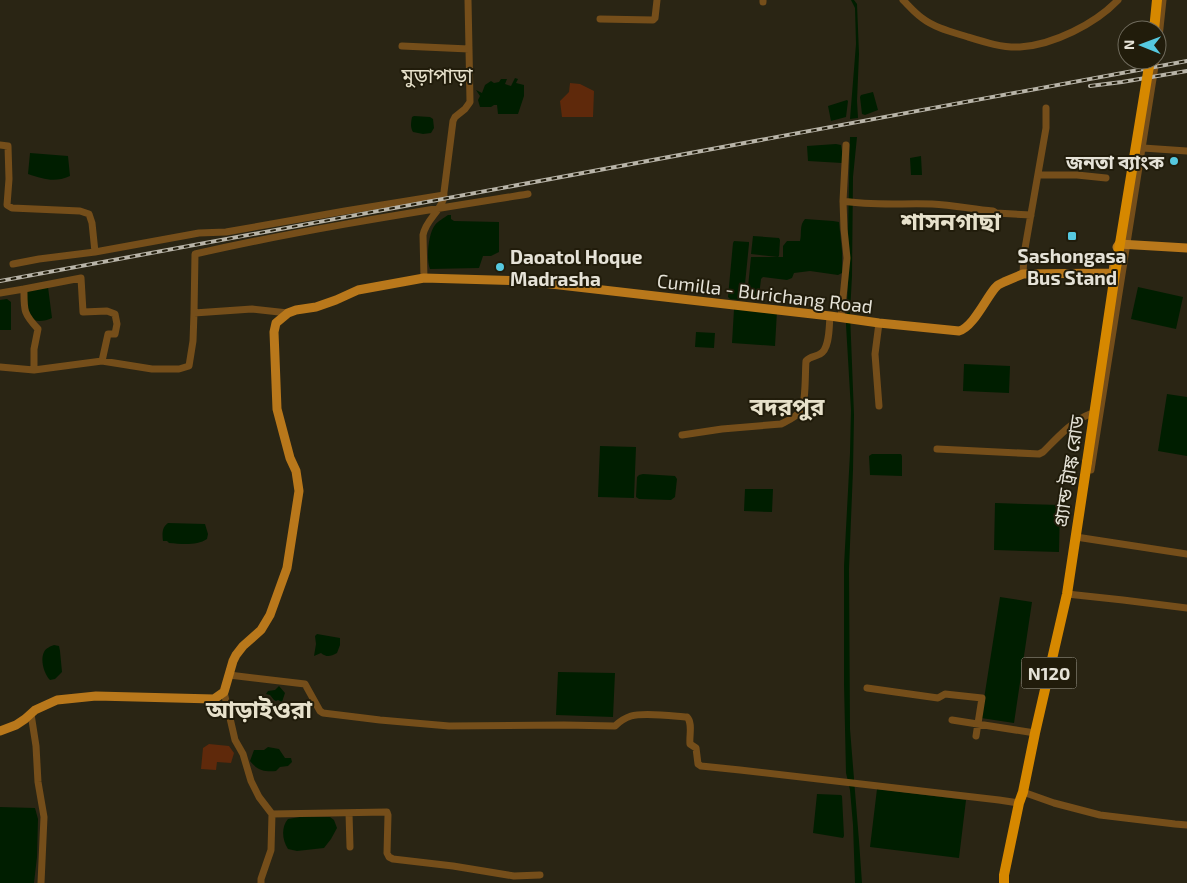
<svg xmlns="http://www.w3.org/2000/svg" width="1187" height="883" font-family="'Exo 2','Noto Sans Bengali',sans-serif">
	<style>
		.green { fill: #5f290b }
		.water { fill: #001e00 }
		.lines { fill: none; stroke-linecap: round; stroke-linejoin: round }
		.minor { stroke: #754e1a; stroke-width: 7 }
		.major { stroke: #b9781b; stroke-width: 9 }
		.highway { stroke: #d68800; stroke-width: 10 }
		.rail-casing { stroke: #b8b4a8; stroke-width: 4 }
		.rail { stroke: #211c0b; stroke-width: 2; stroke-dasharray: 5.5; stroke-linecap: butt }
		.highway-bridge { stroke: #d68800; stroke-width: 10 }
		.poi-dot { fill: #56c9e0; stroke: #211c0b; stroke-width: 2 }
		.labels { text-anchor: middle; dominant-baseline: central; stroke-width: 4; stroke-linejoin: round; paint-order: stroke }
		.shield { fill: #211c0b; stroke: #aaa79a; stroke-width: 1 }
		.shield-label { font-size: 18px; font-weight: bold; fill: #e5e2d7 }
		.poi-label { font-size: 19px; font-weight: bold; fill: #e5e2d7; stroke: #211c0b; text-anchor: end }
		.street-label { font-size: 19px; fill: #e5e2d7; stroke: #211c0b }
		.neighbourhood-label { font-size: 20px; fill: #e7e1cb; stroke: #211c0b }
		.district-label { font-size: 24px; font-weight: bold; fill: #e7e1cb; stroke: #211c0b }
	</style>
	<rect width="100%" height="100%" fill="#2a2514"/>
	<!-- green -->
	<path class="green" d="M570,83l10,1 14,7 -1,26h-31l-2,-16 9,-9z
		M209,744l20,2 5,7 -3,10 -14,-1 -1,8 -15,-1 2,-21z"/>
	<!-- water -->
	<path class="water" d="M851,0h3l3,4 2,50 -2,47 1,17 -8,1 6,-75 -1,-36z
		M515,78l3,1 -2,4 8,2v11l-6,18h-20l-1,-9h-3l-3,2h-11l-2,-7 2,-4 -4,-6 6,3 3,-8 6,-4 3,2 5,-1 2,-3h6l-2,5 6,2z
		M873,92l5,18 -13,5 -3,-1 -2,-17 1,-2z
		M847,100l1,1 -2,16 -15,4 -3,-15z
		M414,116l16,1 3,2 1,9 -3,5 -8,1 -10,-2c-3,-5 -2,-10 -1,-15z
		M850,137h7l-4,40 -1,99 -2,37 4,102 -1,55 -4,99 1,160 9,112 3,42h-7l-2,-58 -3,-35 -4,-17 -2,-89v-118l6,-113 1,-43 -5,-85 3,-63 -1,-30z
		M836,144l5,1 2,13 -1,5 -34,-2 -1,-15z
		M30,153l38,3 2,20c-16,7 -26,3 -42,-2z
		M921,156l1,19h-11l-1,-17z
		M448,215h3v4l3,2 45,1v30l-8,4h-8l-4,12 -49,1c-4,-10 -2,-35 5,-44 4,-5 8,-6 13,-10z
		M805,219l28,2 6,1 3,29v22l-4,2 -28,-4 -16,2 -2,5 -5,2 -24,-3 -2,2 -2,17 -1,2 -11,-1 4,-40h32v-11l4,-5h13c2,-7 -1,-16 5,-22z
		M753,236l26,2 1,2 -1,16 -1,1 -27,-3z
		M734,241l15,1v2l-5,50 -2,5 -2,1 -10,-1 -2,-2 5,-54z
		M48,287l4,31c-4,2 -8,3 -13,3 -14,-1 -12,-19 -12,-29l2,-1z
		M1138,287l45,10 -7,32 -45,-10z
		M7,299l4,3v28h-11v-30z
		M734,309l43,2 -2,35 -43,-3z
		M696,332l19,1 -1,15 -19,-1z
		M964,364l46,2 -1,27 -46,-2z
		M1167,394l20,3v59l-29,-5z
		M600,446l36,1 -2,51 -36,-1z
		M872,454h29l1,2v20l-32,-1 -1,-19z
		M643,474l32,2 2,3 -2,18 -4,3 -32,-1 -3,-2 1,-20 2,-2z
		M745,489h28l-1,23 -28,-1z
		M995,503l65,2 -1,47 -65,-2z
		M168,523l37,1 3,10 -1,5c-10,7 -26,5 -38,4l-2,-2h-4c-1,-7 -1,-14 5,-18z
		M1000,597l32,5 -18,121 -33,-5z
		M317,634l23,4v7l-3,8c-6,3 -10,5 -16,0l-7,3 2,-12 -1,-8z
		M54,645l5,1 1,5 2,21 -7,7 -5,1c-6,-6 -10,-20 -6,-28 2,-4 7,-6 10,-7z
		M558,672l57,1 -2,44 -57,-2z
		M279,686l6,7 -3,9 -4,-2 -2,1 -2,-1 -4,-5 -4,-1 2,-3 7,-1z
		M268,747l11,2 6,9h6l1,4 -4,4 -8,1 -4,4c-12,1 -19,-1 -26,-10l4,-11h10z
		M877,789l89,11 -7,58 -89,-11z
		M817,794l24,1 1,1 2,40 -1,2 -30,-5z
		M0,807l35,1 3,11 -1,38 -3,26h-34z
		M300,817h30l4,3 3,8 -6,11 -7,9 -27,3 -9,-2c-6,-9 -7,-22 0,-30z"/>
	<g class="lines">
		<!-- minor -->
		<path class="minor" d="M468,0l1,49
			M903,0c6,6 12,13 19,18 13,10 30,14 46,19 16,5 35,11 52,10 33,-2 75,-23 98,-47
			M763,2v-2
			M600,19l53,1 2,-2 2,-18
			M402,46l67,3 1,53 -5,7 -10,8 -2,4 -10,79c-5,14 -17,20 -20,35l1,43
			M1157,56l6,-56
			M0,145l8,1 1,33 -2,26 5,3 68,3 9,3 3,9 3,29 104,-19 27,-1 119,-21 99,-16
			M1143,148l44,3
			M1038,175h39l29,3
			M843,201c30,5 59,2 89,3 21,1 40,5 61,7l3,2 35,2
			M13,264l26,-5 56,-7
			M1023,274l1,-20 22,-126v-20
			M24,289l57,-11 2,34 24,-1 8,3 2,10 -2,10h-7l-6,27
			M0,293l24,-4c0,21 -1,24 14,40l-4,20v21
			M194,313l1,-59c110,-25 221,-42 333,-60
			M841,317l6,-59 -3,-29 -1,-28 3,-56
			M879,323l-4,31 4,52
			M0,367l34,3 68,-9 50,8h27l10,-3 4,-25 1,-28 58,-4 36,4
			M682,435l40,-6 59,-5c6,-3 16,-7 20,-14 5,-7 4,-38 5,-49 4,-5 9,-4 14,-7 10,-5 9,-28 10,-38
			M937,449l102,5 4,-2c14,-14 29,-31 47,-38
			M1091,470l65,-410
			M1076,537l111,17
			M1067,594l56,6 64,8
			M229,675l76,9 15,27 3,2 57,7 69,6 115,-1 51,1c5,-5 10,-8 16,-10 13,-4 42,0 56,1 6,6 2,19 3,27l6,4 2,16 3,2 39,4 259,30 20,3
			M867,688l71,10 7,-4 37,4 -6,38
			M224,692l11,48 8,14 8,27 8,16 13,17 -1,36 -10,29v4
			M31,714l5,32 2,36 6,35 -3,66
			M952,720l83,13
			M1023,792l31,11 46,12 75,9 12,1
			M349,813l1,34
			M272,814l115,-2 1,3 -1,38 2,4 4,2 60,7 61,10 26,-1"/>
		<!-- major -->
		<path class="major" d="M1117,247l2,-3 68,4
			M0,731l16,-6 9,-6 10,-9 22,-10 39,-4 118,3 10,-7 9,-31 3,-6 7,-9 18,-16 9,-15 17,-47 12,-77 -3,-20 -6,-13 -13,-49 -3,-77 2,-9 12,-10 8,-3 20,-3 20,-7 22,-10 66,-12 101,3 305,35 49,7 80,8c14,-4 26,-31 36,-43l3,-3 6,-3 19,-8 88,-1 2,-1 1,-7"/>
		<!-- highway -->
		<path class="highway" d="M1154,30l3,-30
			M1004,883v-8l15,-72 4,-11 12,-59 32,-139 20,-132"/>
		<defs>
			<path id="rail" d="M1090,86l32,-4 65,-11
				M0,281l1187,-220"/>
		</defs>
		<!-- rail casing -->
		<use href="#rail" class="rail-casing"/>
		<!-- rail -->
		<use href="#rail" class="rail"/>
		<!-- highway-bridge -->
		<path class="highway-bridge" d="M1087,462l28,-188 35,-214"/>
	</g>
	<!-- markers -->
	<g class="poi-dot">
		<circle cx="1174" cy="161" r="5"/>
		<rect x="1067" y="231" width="10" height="10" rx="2.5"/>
		<circle cx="500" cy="267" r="5"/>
	</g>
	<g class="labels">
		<!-- shield labels -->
		<rect class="shield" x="1021.5" y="657.5" width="55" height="31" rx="4"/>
		<g class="shield-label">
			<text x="1049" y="673">N120</text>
		</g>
		<!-- poi labels -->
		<g class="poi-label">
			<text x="1164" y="161">জনতা ব্যাংক</text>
			<text x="1072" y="255" text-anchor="middle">Sashongasa<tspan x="1072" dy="22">Bus Stand</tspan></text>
			<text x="510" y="256" text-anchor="start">Daoatol Hoque<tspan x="510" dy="22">Madrasha</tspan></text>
		</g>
		<!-- street labels -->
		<g class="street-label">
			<text transform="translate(765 293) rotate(7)">Cumilla - Burichang Road</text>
			<text transform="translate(1068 471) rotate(-81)">গ্র্যান্ড ট্রাঙ্ক রোড</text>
		</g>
		<!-- neighbourhood labels -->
		<g class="neighbourhood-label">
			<text x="437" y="75">মুড়াপাড়া</text>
		</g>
		<!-- district labels -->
		<g class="district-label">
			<text x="951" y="220">শাসনগাছা</text>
			<text x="787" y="405">বদরপুর</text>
			<text x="259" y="708">আড়াইওরা</text>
		</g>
	</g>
	<!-- north arrow -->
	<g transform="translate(1142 45) rotate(271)"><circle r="24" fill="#211c0b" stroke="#6f6b5d"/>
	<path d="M0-4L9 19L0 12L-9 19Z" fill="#56c9e0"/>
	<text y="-8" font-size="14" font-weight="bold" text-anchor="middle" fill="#e5e2d7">N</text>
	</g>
</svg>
